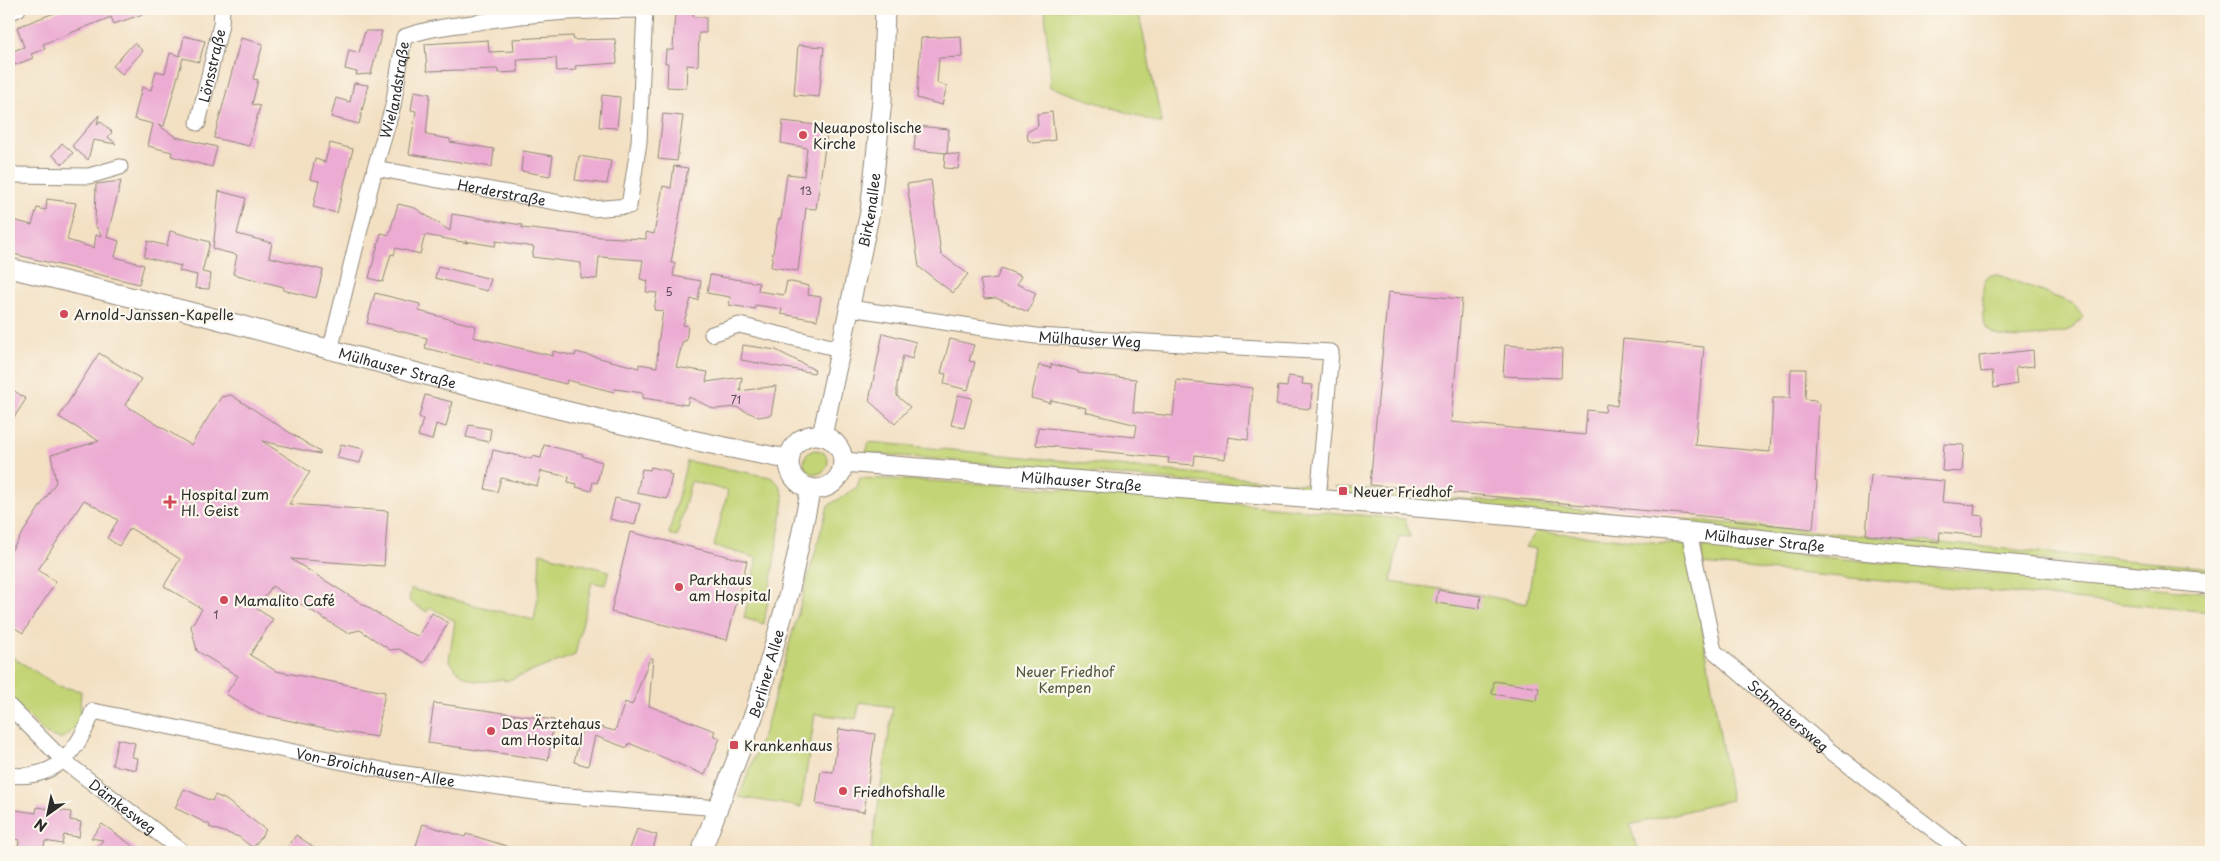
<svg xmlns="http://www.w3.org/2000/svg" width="2220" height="861" font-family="'Playpen Sans',sans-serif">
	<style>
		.green { fill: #c3d476; stroke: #778050 }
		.building { fill: #ecabd3 }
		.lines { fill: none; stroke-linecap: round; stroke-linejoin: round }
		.minor-casing { stroke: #8f8677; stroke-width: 17 }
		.tertiary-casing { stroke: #8f8677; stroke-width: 21 }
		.minor { stroke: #fff; stroke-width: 15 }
		.tertiary { stroke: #fff; stroke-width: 19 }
		.poi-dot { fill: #d1495b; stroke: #fbf7ec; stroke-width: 2 }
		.labels { text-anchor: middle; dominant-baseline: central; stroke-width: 4.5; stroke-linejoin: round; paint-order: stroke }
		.number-label { font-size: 11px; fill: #5b4b55 }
		.street-label { font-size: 14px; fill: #2b2b2b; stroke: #fbf7ec }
		.poi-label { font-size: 14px; fill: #2b2b2b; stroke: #fbf7ec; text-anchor: start }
		.park-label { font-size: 14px; fill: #51553e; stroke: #fbf7ec }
	</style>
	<rect width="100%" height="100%" fill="#fbf7ec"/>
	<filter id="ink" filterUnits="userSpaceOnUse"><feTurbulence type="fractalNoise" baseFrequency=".02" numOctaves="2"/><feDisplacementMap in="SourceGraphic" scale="10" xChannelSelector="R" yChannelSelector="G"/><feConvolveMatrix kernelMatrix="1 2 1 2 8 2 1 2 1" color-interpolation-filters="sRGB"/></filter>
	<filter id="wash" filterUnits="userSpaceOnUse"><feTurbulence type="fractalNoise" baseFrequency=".0096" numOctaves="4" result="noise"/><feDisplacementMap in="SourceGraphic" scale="20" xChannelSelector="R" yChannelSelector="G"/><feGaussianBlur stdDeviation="1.12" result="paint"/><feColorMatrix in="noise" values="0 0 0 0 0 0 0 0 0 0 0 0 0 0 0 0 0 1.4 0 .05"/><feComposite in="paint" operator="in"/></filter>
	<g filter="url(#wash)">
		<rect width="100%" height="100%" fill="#f3e0c3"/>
		<!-- green -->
		<path class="green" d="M1045,9h93l24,115 -112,-37z
			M1991,275h8l75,29 9,12c-4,7 -9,12 -17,15 -18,5 -67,13 -79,-2 -6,-8 -4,-21 -4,-30 0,-11 -1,-18 8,-24z
			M869,442l445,43 -8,7 -440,-39z
			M804 462a12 12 0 1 1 24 0a12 12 0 1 1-24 0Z
			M687,461l83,16c10,6 12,11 14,23l-20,124 -20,-6 13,-60 -43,-12 14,-55 -37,-10 -14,55 -8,-2z
			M860,478c182,6 364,25 545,41l5,18 -11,-1 -8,46 91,13 45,9 9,-55 -11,-2 12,-16 146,14 6,5 42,250 -101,25 8,27h-767l22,-145 -33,-5 -4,17 -41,-5 -14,93 -62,-10 27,-70 62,-221 29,-19z
			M1335,487l876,81v8l-866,-81z
			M1702,546l509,47v19l-509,-48z
			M540,553l69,18 -4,14 -13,-3 -17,73 -69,26 -4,-2c-26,5 -37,4 -53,-19l6,-39 -25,-14 -3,5 -18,-11 2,-12 123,31 4,-23z
			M9,655l49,31 23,5c-2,24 3,37 -21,48l-14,-5 -37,-37z"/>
		<g id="blocks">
			<!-- building -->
			<path class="building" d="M65,9h86l1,2 -38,13 -3,-7 -68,27 2,5 -14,5 2,4 -18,7 -5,-13 14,-5 -7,-20z
				M675,9h15v2h3v6h13v16h-7l-1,33 -11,-1 -1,23 -19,-1 1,-24h-3l1,-13h7z
				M365,31h17l-11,43 -15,1 1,-3 -12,-3 4,-19 10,3z
				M184,36l21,5 -6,21 -16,-4 -19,68 -6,-1 18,12 41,10 -5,20 -41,-11 1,-4 -24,-6 5,-22 -19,-5 8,-32 9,3 5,-19 9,2 5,-20 10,3z
				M573,36l1,4 41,-1 2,24 -42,3 1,4 -19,1 -1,-13 -39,2 1,12 -20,1v-4l-71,2 -2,-27 63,-4 1,12 25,-1 -1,-12z
				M961,36l1,21 -23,1 -2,25 10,3 -5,19 -25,-7 4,-60z
				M241,38l22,6 -10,35 5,1 -6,24 8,2 -11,40 -35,-8z
				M134,43l9,8 -21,23 -9,-8z
				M798,45l26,2 -5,50 -25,-2z
				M354,83l14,2 -9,39 -28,-7 5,-19 14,4z
				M414,91l16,3 -4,41 24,4v3l44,7 -2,18 -83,-13 7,-43 -5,-1z
				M602,95l18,2 -3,31 -18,-1z
				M1052,112l3,28 -21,3 -6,-3 -1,-8 11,-6 -1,-12z
				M663,114l20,2 -6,45 -19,-2z
				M99,115l-2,10 3,-4 12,11 -4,5 8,7 -23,-4 -5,20 -16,-14z
				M783,121l33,4 -1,7 12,1 -11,76 -10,-1 -8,63 -27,-4 6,-41 2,-7h2l6,-45 17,2 3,-28 -26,-5z
				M916,126l33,3 -2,24 -33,-3z
				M62,143l11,10 -10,11 -11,-9z
				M330,143l23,6 -16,64 -24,-6 6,-26 -9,-2 5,-20 10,3z
				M523,151l30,5 -3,20 -29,-5z
				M945,153l15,2 -2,14 -14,-1z
				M579,156l32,5 -4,23 -32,-4z
				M674,166l14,2 -17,95h4l-2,13 28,5 -3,19 -7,-1 -8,26 5,1 -2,15h-3l-7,26 32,5 -2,10 36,-5 -2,14 36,-5 -5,29 -12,2 -23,-10 -22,2 -25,-12 -2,8 -44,-7v-5l-28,-4 -1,3 -47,-12 -1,4 -141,-36 2,-10 -60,-15 8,-30 45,11 -1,7 57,15 -3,11 80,19v-5l22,5 1,-4 63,16v-4l18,3 1,-23 5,-33 -9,-1 3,-17 -11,-1 2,-11 -8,-2 3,-19 -44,-3 -2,22 -16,-1v-15l-49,-6 2,-10 -38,-6 -1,5 -30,-5 3,2 -43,-8 -5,19 -24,-6 -2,7 -3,-1 -8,28 -14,-4 12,-45 8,2 9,-31 17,4 35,23 2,-17 70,11v3l80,9 44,2v-7l8,2 9,-48 8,2z
				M931,180l10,74 27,20 -15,19 -34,-26 -12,-83z
				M121,181l-14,56 12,4 -4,16 29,8 -5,19 -130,-31v-34l23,6 5,-17 9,2 1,-11 29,4 -9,37 27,8 2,-13 6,1 -7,-11 1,-41z
				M219,191l27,7 -9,36 35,9 -3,14 54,13 -7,28 -33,-8 1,-3 -51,-13 4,-19 -24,-6z
				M170,231l40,11 -8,30 9,2 -2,15 -14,-1 2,-13 -18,-4 2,-5 -37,-9 4,-16 19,5z
				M438,266l53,13 -4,12 -52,-13z
				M1001,268l20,8 -4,8 19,9 -8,19 -32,-14 -12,1 -4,-19 17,-2z
				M710,275l49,8 -1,8 26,4 3,-14 22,5 -1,9 13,2 -4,23 -36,-6 1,-5 -27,-4v4l-26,-4 1,-8 -23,-4z
				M1388,292l74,7 -11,123 134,13 2,-25 18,2 1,-8 11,2 6,-67 81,8 -9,98 75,7 3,-54h17l1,-29h15l-1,30 10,1 4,5 -4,76 2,1 -4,47 -78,-8v-2l-365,-34z
				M883,333l33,9 -4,17 -9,-3 -6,27v13l13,11 -15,17 -26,-23z
				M950,339l24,6 -5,16 6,1 -7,28 -24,-6 2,-10 -5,-1z
				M743,345l33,5 39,20 -1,3 -73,-13z
				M1505,345l57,4 -1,29 -58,-2z
				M2033,350l1,16 -19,2 2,16 -23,4 -2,-17 -11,1 -2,-16z
				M99,353l42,26 -16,26 66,40 30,-48 10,-2 89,57v2l-58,-13 48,31 -21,32 99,7 -4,55 -93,-7 116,73 11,4 14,-23 16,10 -24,40 -25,-14 -9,1 -30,-20 -13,3 -75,-47 -15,23 16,10 -23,36 26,16 109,21 -8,45 -34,-5 -84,-18 -33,-20 12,-18 -41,-25 -6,-25 11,-17 -38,-23 16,-27 -50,-31 -11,18 -12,-8 11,-18 -34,-20 -46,70 18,12 -33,51 -14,-9v-70l47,-72 -5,-27 48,-14 -40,-24z
				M1051,364l27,7v2l58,6 -3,33 40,4 4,-36 76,8 -5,52 -20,-3 -3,22 -30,-4 -1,10 -26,-2 1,-5 -133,-13 2,-18 97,10 2,-12 -52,-13 1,-4 -35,-8 -1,3 -19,-5 8,-33 12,3z
				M1288,376l15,2 -1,6 11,1 -3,24 -34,-4 2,-19 9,1z
				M9,387l17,12 -17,26z
				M425,395l27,7 -6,25 -10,-3 -4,16 -14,-4 5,-17 -4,-2z
				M958,395l14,3 -8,30 -13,-3z
				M469,425l22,4 -2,13 -23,-5z
				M341,444l23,5 -4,14 -23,-5z
				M1944,444l20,1 -2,27 -20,-1z
				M544,445l39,9 -1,2 20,6 -5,21 -4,-1 -2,9 -15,-4 1,-3 -9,-2 1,-5 -28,-6 -4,15 -36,-8 -4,14 -12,-3 8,-39 38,9 1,-3 9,2z
				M651,467l18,4v3l3,1 -5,24 -30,-6 5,-24 8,1z
				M1871,475l73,6 -2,21 33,3 -1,10 9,1 -1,20 -42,-4 -1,10 -73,-7z
				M615,498l25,6 -5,21 -25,-6z
				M630,532l117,29 -20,79 -116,-28z
				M1438,590l43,6 -2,13 -43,-6z
				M650,658h3l-4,48 66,25 -2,4 7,3 -15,37 -76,-32 -2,5 -32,-12 -7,30 -14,-4 10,-39 31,8 10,-29 7,3z
				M1494,681l45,7 -2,13 -45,-7z
				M434,703l120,17 -6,40 -120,-17z
				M839,729l36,5 -11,78 -48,-8 5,-33 12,1z
				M118,739l17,4 -3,14 6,1 -2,12 -24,-5z
				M184,789l28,12 3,-6 11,5 40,30 -13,18 -14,-11 -30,-10 1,-2 -35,-17z
				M37,807l34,5 -1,8 11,2 -2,15 -15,-2 -2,9 -17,-3 -2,11h-25l1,-12 -10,-2v-29l27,4z
				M102,824l17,12 22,16h-47l9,-12 -12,-2z
				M423,824l42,13 1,-3 8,2 42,13 -1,3h-101z
				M637,829l20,6 -5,17h-23z
				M296,835l25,17h-37z"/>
		</g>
	</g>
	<g filter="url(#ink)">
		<use href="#blocks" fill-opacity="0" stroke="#8f8677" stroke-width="1"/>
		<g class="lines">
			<defs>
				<g id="minor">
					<path d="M9,13l9,-4"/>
					<path id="s1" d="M198,123l23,-99 1,-15"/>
					<path id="s2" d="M375,168l217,41 37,-3 10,-64 6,-133"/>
					<path d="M9,175l80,1 31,-9"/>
					<path id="s3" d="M850,308l186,28 295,16 -13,147"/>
					<path d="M712,334l27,-9 101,24"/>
					<path id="s4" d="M330,351l45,-183 18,-62 11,-69c22,-8 45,-11 68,-14 57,-10 115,-13 173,-13"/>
					<path id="s5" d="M1689,532l25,119 115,99 133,102"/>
					<path id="s6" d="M9,706l55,55 119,91"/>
					<path id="s7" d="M9,775c47,6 69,-24 84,-64l299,61 164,23 163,13"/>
				</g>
				<g id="tertiary">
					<path id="s8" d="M9,268c68,16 136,32 204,50 187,50 373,103 563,139l14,1"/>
					<circle cx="816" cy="462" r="27"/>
					<path id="s9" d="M822,436l48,-224 12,-111 3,-92"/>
					<path id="s10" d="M843,462l573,45 273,25 250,26 272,26"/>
					<path id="s11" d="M701,852l55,-143 33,-116 22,-105"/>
				</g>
			</defs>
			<!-- minor casing -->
			<use href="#minor" class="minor-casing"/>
			<!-- tertiary casing -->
			<use href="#tertiary" class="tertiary-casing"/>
			<!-- minor -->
			<use href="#minor" class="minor"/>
			<!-- tertiary -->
			<use href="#tertiary" class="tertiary"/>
		</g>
	</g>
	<!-- markers -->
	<g class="poi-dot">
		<circle cx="803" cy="135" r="5"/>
		<circle cx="64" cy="314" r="5"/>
		<rect x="1338" y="486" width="10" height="10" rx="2.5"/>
		<path d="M167.5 494.5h5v5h5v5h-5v5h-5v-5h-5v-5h5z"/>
		<circle cx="679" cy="587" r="5"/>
		<circle cx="224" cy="600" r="5"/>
		<circle cx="491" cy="731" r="5"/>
		<rect x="729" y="740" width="10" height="10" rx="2.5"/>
		<circle cx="843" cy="791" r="5"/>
	</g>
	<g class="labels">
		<!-- number labels -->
		<g class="number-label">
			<text x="806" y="190">13</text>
			<text x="669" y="291">5</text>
			<text x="736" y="399">71</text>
			<text x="216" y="614">1</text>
		</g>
		<!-- street labels -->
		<g class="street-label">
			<text stroke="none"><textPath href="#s1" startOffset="59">Lönsstraße</textPath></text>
			<text stroke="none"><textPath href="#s4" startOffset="269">Wielandstraße</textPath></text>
			<text stroke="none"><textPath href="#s2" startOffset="129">Herderstraße</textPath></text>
			<text stroke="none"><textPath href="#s9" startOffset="231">Birkenallee</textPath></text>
			<text stroke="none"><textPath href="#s3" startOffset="242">Mülhauser Weg</textPath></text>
			<text stroke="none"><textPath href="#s8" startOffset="401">Mülhauser Straße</textPath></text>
			<text stroke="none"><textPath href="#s10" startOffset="239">Mülhauser Straße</textPath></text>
			<text stroke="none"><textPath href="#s10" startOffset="925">Mülhauser Straße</textPath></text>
			<text stroke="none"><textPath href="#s11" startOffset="190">Berliner Allee</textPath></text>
			<text stroke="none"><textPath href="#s5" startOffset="220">Schmabersweg</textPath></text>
			<text stroke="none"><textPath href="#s7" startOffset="404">Von-Broichhausen-Allee</textPath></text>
			<text stroke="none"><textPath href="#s6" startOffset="152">Dämkesweg</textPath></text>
		</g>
		<!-- poi labels -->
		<g class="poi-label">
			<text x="813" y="127">Neuapostolische<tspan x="813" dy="16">Kirche</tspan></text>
			<text x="74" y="314">Arnold-Janssen-Kapelle</text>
			<text x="1353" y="491">Neuer Friedhof</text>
			<text x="181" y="494">Hospital zum<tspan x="181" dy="16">Hl. Geist</tspan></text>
			<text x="689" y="579">Parkhaus<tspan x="689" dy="16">am Hospital</tspan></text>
			<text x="234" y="600">Mamalito Café</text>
			<text x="501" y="723">Das Ärztehaus<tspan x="501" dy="16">am Hospital</tspan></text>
			<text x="744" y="745">Krankenhaus</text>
			<text x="853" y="791">Friedhofshalle</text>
		</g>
		<!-- park labels -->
		<g class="park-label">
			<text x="1065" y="671">Neuer Friedhof<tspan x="1065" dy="16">Kempen</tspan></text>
		</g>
	</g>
	<!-- margin -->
	<rect width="2220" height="861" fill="none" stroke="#fbf7ec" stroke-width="30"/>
	<!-- north arrow -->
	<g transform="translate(48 814) rotate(213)" stroke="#fbf7ec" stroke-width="4" paint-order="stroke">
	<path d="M0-4L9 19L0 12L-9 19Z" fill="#2b2b2b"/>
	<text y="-8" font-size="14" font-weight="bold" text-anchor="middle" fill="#2b2b2b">N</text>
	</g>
</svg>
